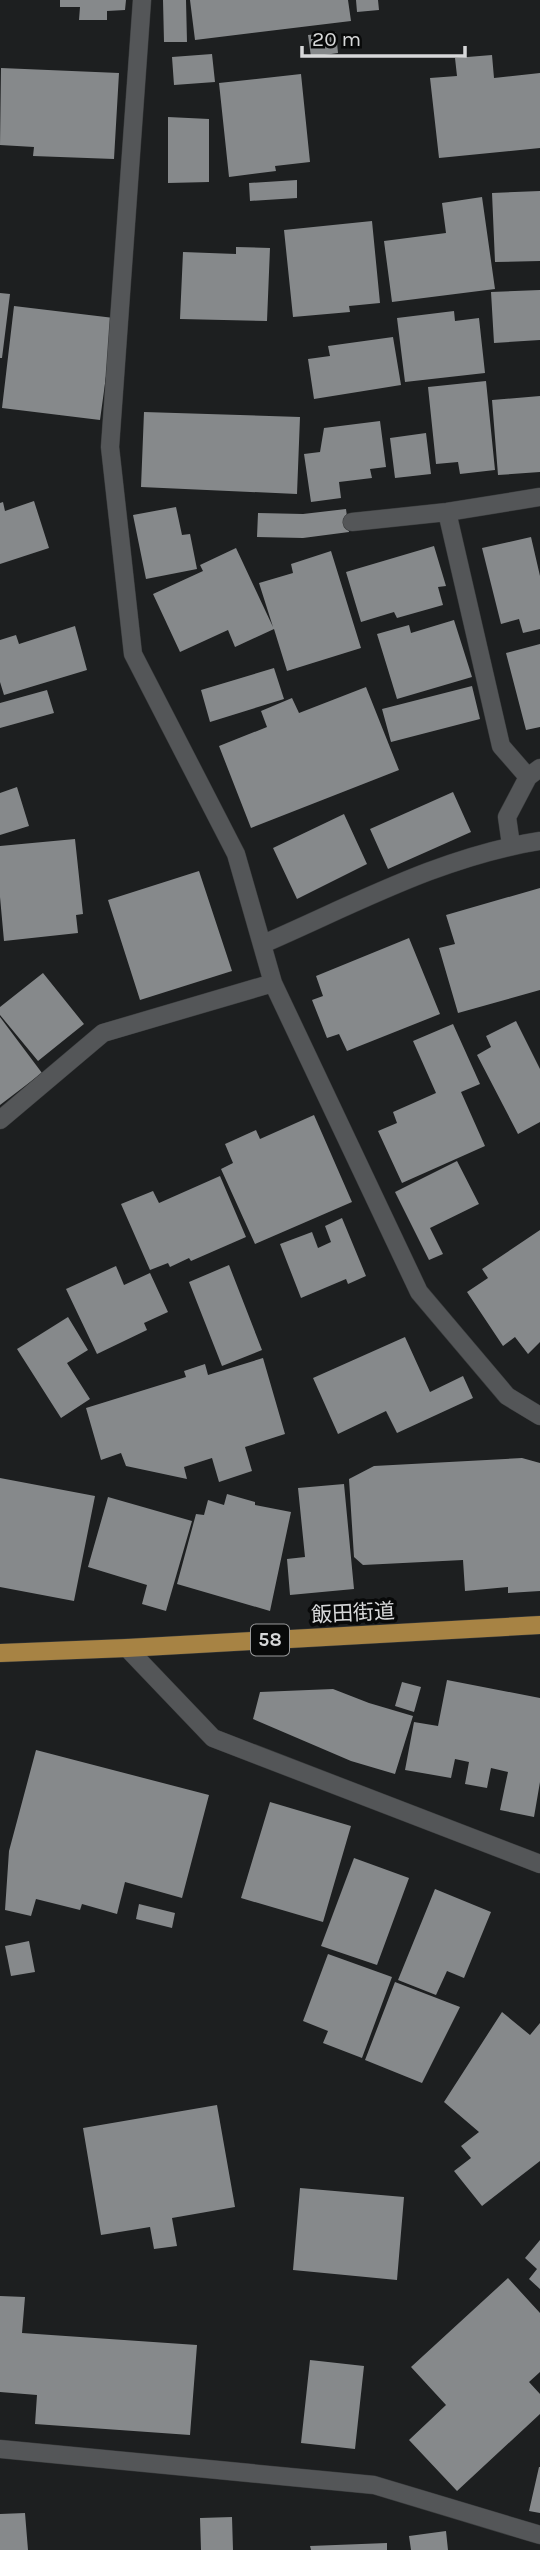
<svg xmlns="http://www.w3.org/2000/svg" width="540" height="2550" font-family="Karla,'Noto Sans JP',sans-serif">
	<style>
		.building { fill: #86898b }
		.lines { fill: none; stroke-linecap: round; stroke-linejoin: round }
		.minor-casing { stroke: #393b3c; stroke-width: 19 }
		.primary-casing { stroke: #393b3c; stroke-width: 19 }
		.minor { stroke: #545658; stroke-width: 18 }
		.primary { stroke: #a78344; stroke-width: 18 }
		.labels { text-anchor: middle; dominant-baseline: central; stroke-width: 7; stroke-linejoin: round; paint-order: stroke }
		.shield { fill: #080909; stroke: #999a9b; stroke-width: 2 }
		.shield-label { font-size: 19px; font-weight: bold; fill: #d7d8d9 }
		.street-label { font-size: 21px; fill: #d7d8d9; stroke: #080909 }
	</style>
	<rect width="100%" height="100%" fill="#1d1f20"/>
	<!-- building -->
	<path class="building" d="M60,0h66l-1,10 -18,1v9h-28l1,-13h-20z
		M163,0h23l1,42h-23z
		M190,0h158l3,21 -156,19z
		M356,0h22l1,10 -22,2z
		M336,32l2,21 -27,4 -3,-22z
		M212,54l3,28 -41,3 -2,-28z
		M492,55l2,23 46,-5v75l-101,10 -9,-80 27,-2 -2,-18z
		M1,68l118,5 -5,86 -81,-3 1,-9 -34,-2z
		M301,74l9,88 -35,4 1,5 -47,6 -10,-94z
		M168,117l41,2v63l-41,1z
		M297,180v18l-47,3 -1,-18z
		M540,191v70l-45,1 -3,-69z
		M482,197l13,92 -103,13 -8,-61 62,-8 -4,-30z
		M372,221l8,82 -31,3 1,6 -57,5 -9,-87z
		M236,247l34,1 -3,73 -87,-2 3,-67 53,2z
		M540,290v50l-46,3 -3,-51z
		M0,293l10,1 -8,64h-2z
		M14,306l100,12 -14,102 -98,-12z
		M454,311l1,10 24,-3 6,55 -80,9 -8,-64z
		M393,337l8,48 -87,14 -6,-40 22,-3 -2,-10z
		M486,381l9,89 -35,4 -2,-12 -22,2 -8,-77z
		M540,396v76l-42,3 -6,-75z
		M144,412l156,5 -3,77 -156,-7z
		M380,421l6,46 -16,2 2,9 -33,4 2,16 -30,4 -7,-48 16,-2 4,-24z
		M426,433l5,41 -36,4 -5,-40z
		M34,501l15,47 -49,16v-61l3,-1 2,9z
		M176,507l6,28 8,-1 7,35 -51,10 -13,-64z
		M346,509l3,23 -46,6 -46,-1 1,-24 45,1z
		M531,537l9,39v53l-17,4 -4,-14 -18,5 -19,-76z
		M434,546l12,40 -8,1 5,18 -46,13 -3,-6 -33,10 -15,-50z
		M236,548l37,79 -14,-44 34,-10 -2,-9 40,-13 30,97 -74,23 -13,-42 -39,18 -7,-17 -48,22 -27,-58 50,-23 -3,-6z
		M454,620l18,57 -75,22 -20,-65 32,-9 2,8z
		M75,626l12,44 -83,25 -4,-13v-42l16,-5 3,9z
		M540,644v83l-14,3 -20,-77z
		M274,668l10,31 -74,23 -9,-32z
		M472,686l8,33 -89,23 -9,-33z
		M366,687l33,83 -148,58 -32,-82 48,-19 -6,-16 31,-13 7,15z
		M47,690l7,23 -54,15v-25z
		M17,787l12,39 -29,9v-42z
		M453,792l18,40 -83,37 -18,-40z
		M344,814l23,50 -70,35 -24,-51z
		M75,839l8,75 -7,1 2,18 -74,8 -4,-44v-51z
		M199,871l33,100 -92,29 -32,-100z
		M540,888v102l-82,23 -19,-65 16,-4 -9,-29z
		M409,938l31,76 -93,37 -8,-17 -12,4 -15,-38 11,-4 -7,-20z
		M43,973l41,51 -46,37 -38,-46v-8z
		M0,1017l42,56 -42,32z
		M516,1021l24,48v53l-22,12 -41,-79 14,-8 -5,-11z
		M453,1024l27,60 -19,8 24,54 -83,37 -24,-52 19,-8 -4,-11 43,-19 -23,-52z
		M314,1115l38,87 -97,42 -34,-75 12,-6 -8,-19 31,-14 4,9z
		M457,1161l22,43 -49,24 13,26 -14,6 -34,-68z
		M220,1176l26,61 -55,24 -2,-3 -19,9 -2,-4 -18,7 -29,-66 32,-13 6,12z
		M342,1218l24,58 -18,8 -2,-5 -45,19 -21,-54 32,-12 6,16 13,-6 -6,-16z
		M540,1230v112l-12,12 -13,-17 -12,9 -36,-54 21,-14 -6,-9z
		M229,1265l33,85 -40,16 -33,-84z
		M116,1266l8,19 26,-12 18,39 -24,11 3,7 -50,24 -31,-65z
		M68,1317l20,33 -21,13 23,36 -29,19 -44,-69z
		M405,1337l25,55 33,-16 10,22 -76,35 -11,-22 -48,23 -25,-56z
		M263,1358l22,76 -40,13 7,24 -33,11 -7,-24 -28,9 3,12 -61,-13 -5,-13 -20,7 -15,-52 100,-31 -2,-6 21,-7 3,11z
		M522,1458l18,5v128l-32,2v-6l-43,4 -2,-31 -100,5 -9,-8 -5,-78 25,-13z
		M0,1478l95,18 -21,105 -74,-14z
		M344,1484l10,105 -64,6 -3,-36 18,-2 -7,-69z
		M227,1494l28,8v3l36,7 -21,99 -93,-27 19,-70 8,1 4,-15 16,5z
		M108,1497l84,24 -26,90 -24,-7 5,-19 -59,-18z
		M447,1680l93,18v84l-6,35 -34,-7 8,-38 -17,-4 -4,20 -22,-4 4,-22 -14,-3 -4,19 -46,-8 9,-48 24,4z
		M402,1682l19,5 -7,25 -19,-6z
		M333,1689l36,14 44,13 -18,58 -44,-13 -98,-42 7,-27z
		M36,1750l173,45 -27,103 -57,-16 -8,32 -35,-10 -2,6 -44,-11 -5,17 -26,-6 4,-59z
		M270,1802l81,24 -28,96 -82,-24z
		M354,1858l55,20 -32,87 -56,-19z
		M435,1889l56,23 -27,66 -17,-7 -11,24 -38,-15z
		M139,1904l36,9 -3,15 -36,-9z
		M29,1941l6,31 -24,4 -6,-30z
		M328,1954l64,23 -30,81 -39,-15 5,-12 -25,-10z
		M395,1982l65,25 -38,76 -57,-23z
		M502,2012l28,23 10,-12v138l-58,45 -28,-35 17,-13 -10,-12 18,-14 -35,-30z
		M217,2105l18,102 -63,11 5,28 -23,3 -4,-22 -49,8 -18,-107z
		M300,2188l104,9 -7,83 -104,-10z
		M540,2240v49l-11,-10 8,-10 -12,-11z
		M508,2278l32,35v59l-11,10 11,12v20l-83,77 -48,-51 37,-35 -35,-38z
		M0,2296l25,1 -3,36 175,12 -7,90 -155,-11 2,-29 -37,-3z
		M310,2360l54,6 -9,83 -54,-6z
		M539,2467h1v46l-11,-2z
		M25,2513l3,37h-28v-36z
		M232,2517l1,33h-32l-1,-32z
		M446,2531l2,19h-37l-2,-14z
		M387,2543v7h-76l-1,-4z"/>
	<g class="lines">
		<defs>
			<path id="minor" d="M142,0l-32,447 23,207 103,200 37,129 146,309 88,104 33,20
				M447,512l54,234 27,31
				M352,522l95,-10 93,-15
				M511,845l-4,-28 21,-40 12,-9
				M263,944c90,-39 179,-88 277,-103
				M0,1120l103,-87 170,-50
				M127,1648l86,90 327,126
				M0,2449l374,36 166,50"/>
			<path id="primary" d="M0,1653l127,-5 413,-23"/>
		</defs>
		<!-- minor casing -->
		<use href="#minor" class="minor-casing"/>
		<!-- primary casing -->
		<use href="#primary" class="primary-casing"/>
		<!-- minor -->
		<use href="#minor" class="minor"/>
		<!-- primary -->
		<use href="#primary" class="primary"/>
	</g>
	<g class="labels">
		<!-- shield labels -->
		<rect class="shield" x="251" y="1624.5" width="38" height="31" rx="5"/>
		<g class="shield-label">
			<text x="270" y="1640">58</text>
		</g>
		<!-- street labels -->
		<g class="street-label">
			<text transform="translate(353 1613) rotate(-3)">飯田街道</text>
		</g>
	</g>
	<!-- scale -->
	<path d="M302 46v10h163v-10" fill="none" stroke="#d7d8d9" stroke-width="3.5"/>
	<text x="312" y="46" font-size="21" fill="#d7d8d9" stroke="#080909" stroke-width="5" paint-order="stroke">20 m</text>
</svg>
